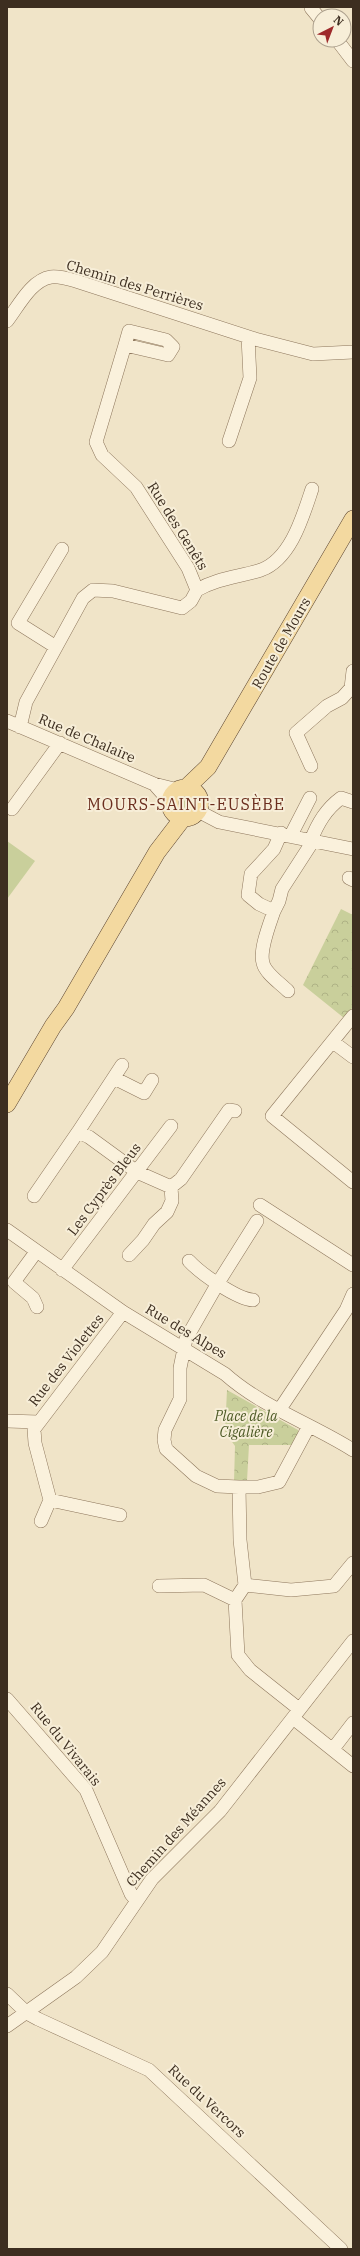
<svg xmlns="http://www.w3.org/2000/svg" width="360" height="2256" font-family="'IBM Plex Serif',serif">
	<style>
		.grass { fill: url(#grass-tufts) }
		.forest { fill: url(#forest-crowns) }
		.pitch { fill: #c9cf9b }
		.lines { fill: none; stroke-linecap: round; stroke-linejoin: round }
		.minor-casing { stroke: #8d765c; stroke-width: 14 }
		.major-casing { stroke: #5b4430; stroke-width: 18 }
		.minor { stroke: #faf1dc; stroke-width: 13 }
		.major { stroke: #f3d9a0; stroke-width: 17 }
		.labels { text-anchor: middle; dominant-baseline: central; stroke-width: 4; stroke-linejoin: round; paint-order: stroke }
		.street-label { font-size: 14px; fill: #3d2e20; stroke: #f7eed8 }
		.park-label { font-size: 14px; font-style: italic; fill: #4d5a26; stroke: #f7eed8 }
		.quarter-label { font-size: 16px; letter-spacing: 1px; fill: #6b2e1e; stroke: #f7eed8 }
	</style>
	<defs>
		<pattern id="grass-tufts" width="24" height="20" patternUnits="userSpaceOnUse"><rect width="24" height="20" fill="#c9cf9b"/><path d="M3 7l-1-3M5 7V3M7 7l1-3M15 17l-1-3M17 17v-4M19 17l1-3" fill="none" stroke="#aeb285"/></pattern>
		<pattern id="forest-crowns" width="20" height="18" patternUnits="userSpaceOnUse"><rect width="20" height="18" fill="#c9cf9b"/><path d="M2 6a3 3 0 1 1 6 0M12 15a3 3 0 1 1 6 0" fill="none" stroke="#aeb285"/></pattern>
	</defs>
	<rect width="100%" height="100%" fill="#f0e4c8"/>
	<!-- grass -->
	<path class="grass" d="M177 804a8 8 0 1 1 16 0a8 8 0 1 1-16 0Z"/>
	<!-- forest -->
	<path class="forest" d="M341,909l12,6v92l-9,11 -41,-33z
		M227,1390l71,40 1,7 -7,8h-43l-2,36 -13,1 1,-36 -10,-14z"/>
	<!-- pitch -->
	<path class="pitch" d="M7,841l28,20 -28,38z"/>
	<g class="lines">
		<defs>
			<path id="minor" d="M311,8l9,11
				M337,40l16,21
				M7,321c11,-14 24,-41 44,-44 7,-1 18,2 25,4l179,58 58,15 40,-2
				M229,441l21,-63 -2,-41
				M197,590c21,-12 41,-13 64,-20 30,-11 42,-54 51,-81
				M56,647l-38,-24 44,-74
				M7,721l147,63 24,6
				M20,727l6,-25 57,-104 10,-8 20,1 69,17 9,-7 6,-11 -9,-22 -52,-81 -34,-32 -6,-13 29,-97 43,10 5,-8 -7,-7 -37,-9 -4,14
				M311,766l-15,-33 31,-27 15,-8 9,-10 2,-17
				M154,784l16,18
				M12,809l48,-66
				M198,811l21,11 134,27
				M281,833l-7,16 -23,25 -3,21 11,9 15,7 5,-10 3,-12 31,-48
				M291,835l19,-37
				M311,840c7,-17 15,-31 30,-42l12,4
				M349,878l4,2
				M274,911c-4,12 -15,39 -11,52 2,10 17,20 25,28
				M353,1016l-81,100 81,66
				M333,1042l20,15
				M114,1078l30,15 8,-13
				M78,1132l44,-67
				M34,1196l44,-64 11,5 48,35 34,15 10,-8 48,-69 6,1
				M260,1205l93,60
				M257,1221l-39,62 -32,56 -6,29v31l-15,31 -1,10 2,9 30,27 21,10 22,1 1,53 5,45 -10,15 3,55 12,15 49,39
				M7,1230l116,82 102,62c37,33 87,50 128,76
				M36,1252l-22,30 19,16 4,9
				M129,1255l14,-15 11,-16 13,-12 5,-11 -1,-14
				M189,1261c12,13 48,38 64,39
				M62,1270l109,-144
				M280,1409l66,-99 7,-16
				M7,1421l31,1
				M239,1487h19l21,-5 30,-56
				M120,1515l-70,-15 -15,-57 -1,-14 89,-117
				M41,1521l9,-21
				M245,1585l46,5 43,-4 19,-23
				M159,1586l45,-1 31,15
				M7,1699l79,91 45,104 5,6
				M293,1718l60,48
				M333,1749l20,-26
				M7,1994l20,19 11,6 111,51 192,179
				M7,2026l69,-49 26,-25 50,-73 68,-68 133,-170"/>
			<path id="major" d="M170 803a15 15 0 1 1 30 0a15 15 0 1 1-30 0Z
				M186,788l22,-21 145,-248
				M7,1104l46,-78 13,-18 91,-156 26,-34"/>
		</defs>
		<!-- minor casing -->
		<use href="#minor" class="minor-casing"/>
		<!-- major casing -->
		<use href="#major" class="major-casing"/>
		<!-- minor -->
		<use href="#minor" class="minor"/>
		<!-- major -->
		<use href="#major" class="major"/>
	</g>
	<g class="labels">
		<!-- street labels -->
		<g class="street-label">
			<text transform="translate(135 285) rotate(17)">Chemin des Perrières</text>
			<text transform="translate(178 526) rotate(58)">Rue des Genêts</text>
			<text transform="translate(281 643) rotate(-60)">Route de Mours</text>
			<text transform="translate(87 738) rotate(23)">Rue de Chalaire</text>
			<text transform="translate(104 1189) rotate(-53)">Les Cyprès Bleus</text>
			<text transform="translate(186 1331) rotate(31)">Rue des Alpes</text>
			<text transform="translate(66 1360) rotate(-52)">Rue des Violettes</text>
			<text transform="translate(66 1744) rotate(51)">Rue du Vivarais</text>
			<text transform="translate(176 1832) rotate(-48)">Chemin des Méannes</text>
			<text transform="translate(207 2101) rotate(43)">Rue du Vercors</text>
		</g>
		<!-- park labels -->
		<g class="park-label">
			<text x="246" y="1416">Place de la<tspan x="246" dy="16">Cigalière</tspan></text>
		</g>
		<!-- quarter labels -->
		<g class="quarter-label">
			<text x="186" y="804">MOURS-SAINT-EUSÈBE</text>
		</g>
	</g>
	<!-- border -->
	<rect width="360" height="2256" fill="none" stroke="#3d2e20" stroke-width="16"/>
	<!-- north arrow -->
	<g transform="translate(332 28) rotate(42)"><circle r="19" fill="#f7eed8" stroke="#ada18e"/>
	<path d="M0-3L7 15L0 10L-7 15Z" fill="#9e2a2b"/>
	<text y="-6" font-size="11" font-weight="bold" text-anchor="middle" fill="#3d2e20">N</text>
	</g>
</svg>
